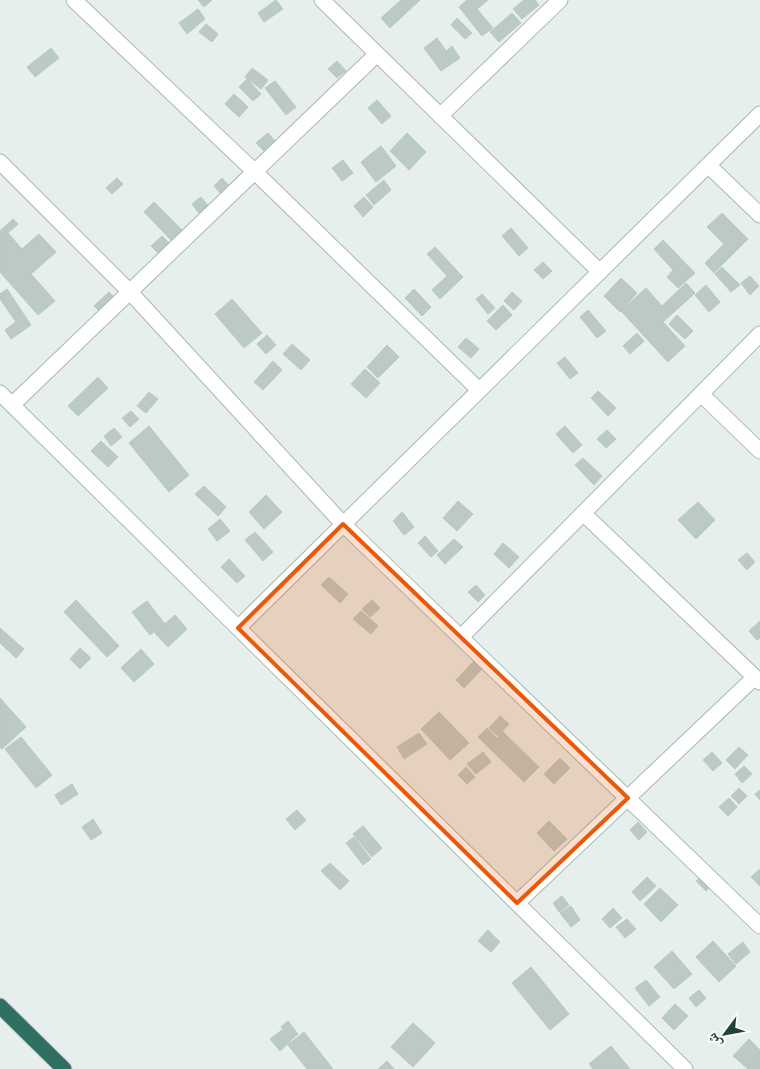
<svg xmlns="http://www.w3.org/2000/svg" width="760" height="1069" font-family="'Archivo Narrow','Noto Naskh Arabic',sans-serif">
	<style>
		.building { fill: #bbcac4; stroke: #b8c9c2 }
		.lines { fill: none; stroke-linecap: round; stroke-linejoin: round }
		.street-casing { stroke: #a8b8b2; stroke-width: 17 }
		.highway-casing { stroke: #c2cac8; stroke-width: 17 }
		.street { stroke: #fff; stroke-width: 15 }
		.highway { stroke: #2f6f62; stroke-width: 15 }
		.marked { fill: #e8590c; fill-opacity: 0.2; stroke: #e8590c; stroke-width: 4; stroke-linejoin: round }
	</style>
	<rect width="100%" height="100%" fill="#e6efeb"/>
	<!-- building -->
	<path class="building" d="M198,0h14l-8,7z
		M276,0l7,9 -19,13 -6,-9z
		M401,0h19l-30,28 -9,-10z
		M467,0h21l-11,9 16,19 -11,8 -23,-29z
		M524,0h11l4,5 -17,14 -9,-10z
		M198,9l7,10 -18,15 -8,-11z
		M512,13l9,10 -22,19 -9,-10z
		M457,18l15,15 -7,6 -14,-14z
		M206,24l12,10 -6,8 -13,-10z
		M437,38l9,13 6,-5 8,12 -19,13 -17,-23z
		M51,48l8,10 -24,19 -8,-10z
		M337,61l9,10 -9,7 -9,-9z
		M252,68l16,12 -7,9 -16,-12z
		M247,79l14,15 -8,7 -14,-14z
		M275,81l21,26 -10,8 -21,-27z
		M234,94l14,13 -9,10 -14,-13z
		M377,100l14,16 -9,8 -14,-16z
		M268,133l8,9 -11,10 -9,-9z
		M407,133l19,19 -17,18 -19,-19z
		M381,146l15,20 -20,16 -15,-20z
		M343,160l10,13 -11,8 -10,-13z
		M117,178l6,6 -11,10 -6,-6z
		M222,178l9,10 -9,7 -8,-9z
		M384,180l7,10 -17,15 -8,-10z
		M201,197l9,11 -9,8 -9,-12z
		M364,197l9,10 -10,10 -9,-11z
		M154,202l31,31 -10,11 -31,-32z
		M722,213l26,26 -34,34 -9,-10 19,-19 -17,-17z
		M13,219l5,5 -10,9 14,16 17,-15 17,18 -25,22 24,27 -17,14 -38,-43v-41z
		M511,228l17,20 -9,8 -17,-20z
		M162,236l11,11 -11,10 -11,-11z
		M663,240l32,33 -17,15 -11,-11 6,-7 -19,-21z
		M435,247l28,30 -23,22 -8,-9 15,-14 -20,-22z
		M543,262l9,9 -9,8 -9,-9z
		M722,267l18,18 -9,7 -16,-18z
		M750,276l9,10 -9,9 -9,-12z
		M621,278l16,15 -17,19 -16,-16z
		M686,283l9,10 -32,29 22,24 -17,16 -47,-51 25,-23 16,18z
		M706,285l14,17 -11,10 -14,-17z
		M7,289l24,36 -20,14 -6,-9 11,-8 -16,-23v-5z
		M414,289l17,18 -9,9 -17,-18z
		M109,292l10,10 -15,14 -10,-10z
		M512,292l10,9 -8,9 -10,-9z
		M482,294l13,14 -7,6 -12,-15z
		M232,299l30,34 -18,15 -29,-34z
		M503,305l9,10 -16,15 -9,-9z
		M588,310l18,21 -9,7 -17,-21z
		M677,315l16,16 -8,8 -16,-15z
		M637,333l7,8 -14,13 -7,-8z
		M267,335l9,10 -10,9 -9,-10z
		M466,338l13,11 -8,9 -13,-11z
		M292,344l18,16 -9,10 -18,-16z
		M387,345l12,12 -21,21 -11,-11z
		M565,357l13,16 -8,6 -13,-16z
		M273,361l9,9 -19,20 -9,-8z
		M365,369l15,14 -14,15 -15,-14z
		M98,377l10,11 -30,28 -10,-10z
		M598,391l18,17 -8,8 -17,-18z
		M149,392l9,7 -12,14 -9,-7z
		M131,411l8,8 -9,8 -8,-9z
		M149,426l40,49 -20,17 -40,-49z
		M565,426l17,19 -9,8 -17,-19z
		M114,428l8,9 -11,9 -7,-10z
		M607,430l9,9 -10,9 -9,-9z
		M101,441l17,16 -10,10 -17,-16z
		M583,458l19,18 -8,9 -19,-20z
		M204,486l22,21 -8,9 -23,-22z
		M266,495l16,17 -18,17 -15,-17z
		M458,501l15,13 -16,17 -14,-13z
		M698,502l17,18 -19,19 -18,-19z
		M402,512l12,15 -10,8 -11,-14z
		M220,519l10,12 -13,10 -9,-12z
		M255,532l18,20 -10,9 -18,-21z
		M425,536l13,15 -7,6 -13,-14z
		M454,539l9,8 -18,17 -8,-9z
		M503,543l16,14 -10,11 -15,-14z
		M747,553l8,9 -8,8 -9,-10z
		M229,559l16,17 -8,7 -16,-16z
		M329,577l19,17 -8,9 -19,-18z
		M476,585l9,10 -7,7 -10,-10z
		M76,600l43,46 -12,11 -43,-45z
		M372,600l8,8 -10,9 -8,-8z
		M147,601l18,23 -15,11 -18,-23z
		M361,611l17,15 -7,8 -18,-15z
		M175,615l12,14 -19,18 -13,-14z
		M760,621v17l-3,2 -8,-9z
		M0,628l24,21 -8,9 -16,-15z
		M80,648l11,10 -11,11 -10,-10z
		M141,649l13,15 -20,18 -13,-14z
		M475,660l8,8 -19,20 -8,-8z
		M0,698l26,29 -24,22 -2,-2z
		M439,712l30,31 -19,17 -29,-31z
		M500,716l9,8 -11,12 -9,-8z
		M487,728l10,10 6,-6 36,35 -15,15 -46,-45z
		M419,733l8,11 -23,15 -7,-12z
		M21,737l31,38 -16,13 -31,-39z
		M739,747l9,8 -13,14 -9,-9z
		M483,752l8,10 -15,12 -9,-10z
		M712,752l10,11 -9,8 -10,-11z
		M560,758l10,10 -16,16 -10,-10z
		M744,766l8,8 -10,9 -7,-9z
		M466,767l9,10 -8,7 -9,-9z
		M72,784l6,10 -17,11 -6,-10z
		M739,788l8,8 -8,8 -8,-8z
		M760,790v10l-5,-6z
		M729,798l8,9 -9,9 -9,-9z
		M297,810l9,10 -11,10 -9,-11z
		M93,819l9,14 -11,7 -9,-13z
		M549,821l18,18 -13,12 -17,-18z
		M638,822l9,10 -8,8 -9,-10z
		M363,826l19,22 -10,9 -19,-23z
		M354,837l17,22 -8,6 -17,-22z
		M330,863l19,18 -9,9 -19,-19z
		M760,869v17l-9,-9z
		M707,870l10,11 -11,10 -10,-10z
		M647,877l9,9 -16,15 -8,-9z
		M660,888l18,17 -17,17 -17,-18z
		M562,896l7,9 -10,7 -6,-9z
		M571,906l9,14 -9,7 -11,-14z
		M613,908l9,10 -12,10 -8,-9z
		M627,919l9,10 -11,9 -9,-11z
		M488,930l12,12 -9,10 -13,-11z
		M713,941l23,25 -17,16 -23,-25z
		M743,942l7,10 -14,12 -8,-10z
		M672,951l20,23 -18,15 -20,-22z
		M531,967l38,47 -19,16 -38,-47z
		M646,980l14,17 -11,9 -14,-18z
		M699,990l7,8 -10,9 -7,-9z
		M675,1004l13,12 -14,14 -12,-12z
		M288,1021l10,13 -7,6 -10,-13z
		M413,1023l22,20 -22,24 -22,-20z
		M282,1030l9,11 -11,10 -10,-12z
		M304,1032l29,37h-26l-19,-24z
		M749,1039l11,11v19h-12l-15,-13z
		M611,1046l19,23h-37l-4,-5z
		M387,1061l7,8h-16z"/>
	<g class="lines">
		<defs>
			<path id="street" d="M74,0l181,172 224,218
				M322,0l278,272
				M440,116l120,-116
				M0,162l130,130 213,232 417,402
				M708,165l52,50
				M0,393l685,676
				M701,394l59,57
				M12,405l365,-351
				M583,513l177,169
				M238,628l522,-514
				M461,637l299,-303
				M517,903l238,-226"/>
			<path id="highway" d="M0,1006l64,63"/>
		</defs>
		<!-- street casing -->
		<use href="#street" class="street-casing"/>
		<!-- highway casing -->
		<use href="#highway" class="highway-casing"/>
		<!-- street -->
		<use href="#street" class="street"/>
		<!-- highway -->
		<use href="#highway" class="highway"/>
	</g>
	<!-- marked area -->
	<path class="marked" d="M343,524l285,274 -111,105 -279,-275z"/>
	<!-- north arrow -->
	<g transform="translate(725 1034) rotate(238)" stroke="#f7fbf9" stroke-width="4" paint-order="stroke">
	<path d="M0-4L9 19L0 12L-9 19Z" fill="#24423a"/>
	<text y="-8" font-size="14" font-weight="bold" text-anchor="middle" fill="#24423a">ش</text>
	</g>
</svg>
